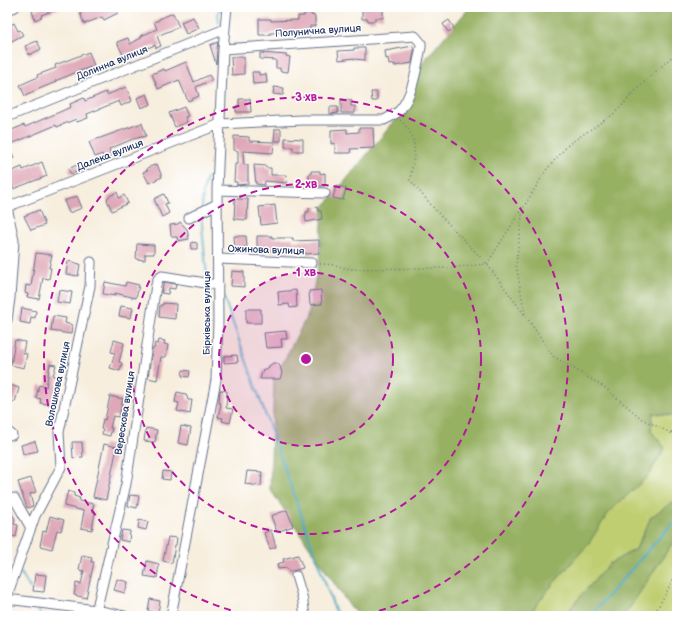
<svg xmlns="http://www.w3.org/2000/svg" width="684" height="623" font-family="'Balsamiq Sans',sans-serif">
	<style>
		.green { fill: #bfce71; stroke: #6d7e68 }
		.forest { fill: #97b163; stroke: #597060 }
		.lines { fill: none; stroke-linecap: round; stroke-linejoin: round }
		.stream { stroke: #46a9c6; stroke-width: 2 }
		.building { fill: #dfa7b7 }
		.minor-casing { stroke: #68728b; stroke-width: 11 }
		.path { stroke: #68728b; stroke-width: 1.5; stroke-dasharray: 1 3; stroke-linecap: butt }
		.minor { stroke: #fff; stroke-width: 9 }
		.ring { fill: none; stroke: #b5179e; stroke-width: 2; stroke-dasharray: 7 5 }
		.labels { text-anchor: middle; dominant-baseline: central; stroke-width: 3; stroke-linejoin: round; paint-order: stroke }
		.street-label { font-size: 10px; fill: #1b2f5e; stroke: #fff }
		.centre { fill: #b5179e; stroke: #fff; stroke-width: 2 }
		.ring-label { font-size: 12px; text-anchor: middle; font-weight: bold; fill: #b5179e; stroke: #fff; stroke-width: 3; stroke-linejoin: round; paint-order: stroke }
	</style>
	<rect width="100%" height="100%" fill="#fff"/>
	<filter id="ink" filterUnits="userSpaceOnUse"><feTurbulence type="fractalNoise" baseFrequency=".025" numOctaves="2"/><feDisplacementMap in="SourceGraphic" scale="8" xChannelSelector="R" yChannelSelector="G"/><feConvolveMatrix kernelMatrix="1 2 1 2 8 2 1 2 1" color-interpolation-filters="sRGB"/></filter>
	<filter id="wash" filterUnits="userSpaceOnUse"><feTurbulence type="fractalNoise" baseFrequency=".012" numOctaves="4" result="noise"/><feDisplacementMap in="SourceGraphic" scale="16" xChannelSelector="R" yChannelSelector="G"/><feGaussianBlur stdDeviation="0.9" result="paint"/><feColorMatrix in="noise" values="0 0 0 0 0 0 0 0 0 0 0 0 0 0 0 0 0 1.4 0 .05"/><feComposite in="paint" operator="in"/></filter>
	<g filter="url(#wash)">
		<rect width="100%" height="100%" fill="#f7eede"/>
		<!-- green -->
		<path class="green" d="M653,413l24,3v83l-26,18 -15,32 -27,15 -37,42 -5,10h-39l19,-25 41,-47 21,-32 39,-36 17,-28 -14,-17z
			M677,536v80h-56l7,-6z"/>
		<!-- forest -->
		<path class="forest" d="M470,7h207v409l-24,-3 -2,18 14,17 -17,28 -39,36 -21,32 -41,47 -19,25h-165l-12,-8 -81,-119 4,-109 35,-68 11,-57 3,-47 78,-95 17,-45z
			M677,499v37l-49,74 -7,6h-54l5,-10 37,-42 27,-15 15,-32z"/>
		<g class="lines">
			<!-- stream -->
			<path class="stream" d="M219,23l-1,-10 3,-6
				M202,208l1,-16 4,-15
				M202,214v12l5,51
				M223,295l114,321
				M21,573l9,15
				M37,607l4,9
				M590,616l87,-98"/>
		</g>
		<g id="blocks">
			<!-- building -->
			<path class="building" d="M42,7h19v1l-20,7 1,2 -7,3 -3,-9z
				M78,7h36l4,6 -14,7 -2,-3 -18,7z
				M362,7h21v11h-8v3h-7v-2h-6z
				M305,10h6v5l4,1v10h-5v6h-18l-22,1v2h-11v-16h12v2l27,-1v-4h6z
				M173,13l6,14 -22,9 4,10 -5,2 -1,-3 -24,10 -1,-3 -7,3 -6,-13 11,-4 2,6 11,-6v-2l16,-7 -3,-7 5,-2v-1z
				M193,17l6,11 -13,6 -5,-12z
				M449,20l5,8 -6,4 -5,-8z
				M14,23l4,8 2,-1 3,5 -13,7 -3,-6v-9z
				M37,41l4,8 -12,6 -4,-9z
				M218,42l-1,6 -1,16 -6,-19z
				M413,46l1,5 -2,12 -17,3v-2l-6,1 -1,-7 -2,1 -1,-8z
				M354,48h11v12l-11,-1v-1l-15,2 -1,-9 16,-1z
				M89,52l5,14 -12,4 -27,11 1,1 -22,9v1l-9,4 -5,-11 18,-8 -1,-2 19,-7 -1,-3z
				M260,53l27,2 -1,1 4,1 -2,15 -8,-1v-3h-4v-8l-16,-1z
				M231,57h13v17l-12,1z
				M186,62l8,20 15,-7 3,5 -16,7 3,9 -11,5 -9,-21 -21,9 -6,-15 12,-5 1,2z
				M252,72h7v3l7,-1 1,9 -14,1z
				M126,87l6,14 -11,5 -2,-5 -32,13 1,4 -11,4 -1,-3 -19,8 -1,-2 -47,20 5,13 -7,3v-29l17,-7 1,2 46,-20 -1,-3 14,-6 1,3 21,-9 1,3z
				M274,87l10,1 -1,7 -10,-1z
				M371,92h6v9h-5z
				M147,94l4,10 -10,4 -4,-10z
				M239,99h11l1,13h-15v-6h3z
				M341,100h10v6h4v7h-14z
				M184,107l4,9 -3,1 2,5 -12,5 -6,-14z
				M330,107h8v6l-8,1z
				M142,123l4,13 -13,3 -24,10 3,7 -8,4 -2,-6 -7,3 -6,-15z
				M359,128h14l1,20 -24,1 1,4h-16v-10l-4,1v-14l16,-1v4l12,-1z
				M275,129h6v12h-7z
				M234,136l15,1v4l25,1 -1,11 -30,-2 1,14h4v19l-11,1v-3h-3l1,-18h3v-13l-4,-1z
				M285,138l18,1v12h-10v-4h-8z
				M42,162l5,14 -34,13 -6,-16 15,-6 1,3z
				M157,164l5,13 -13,6 -6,-11 5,-2 -1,-2z
				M77,165l2,6 -8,3 -3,-5z
				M254,165l12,1v2h5v7h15l1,8 -22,-2 -1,4 -8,-1z
				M311,171h9v3l5,-1v13h-16v-12h2z
				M336,186l10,2 -3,12 -10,-2z
				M117,192l2,6 5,-3 4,8 -16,8 -5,-11 1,-3z
				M164,194l4,9 -3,1 4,9 -7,4 -8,-18z
				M77,196l5,12 -13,5 -5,-12z
				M235,199h13l-1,21 -13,-1z
				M275,205l2,18 -16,2 -2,-18z
				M317,207l1,4h3l1,8 -16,3 -1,-7h1v-3h3v-4z
				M39,210l6,15 -14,5 -7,-14z
				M180,222l7,7 2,10 -11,2 -1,-4h-4l-2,-2 -1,-10 8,-1z
				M234,236h12l1,11 -12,1z
				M257,236h15v2h21v3l26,-1v13l-13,1 -1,-2 -48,-1z
				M192,242l5,1v6h-6z
				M137,244l17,1v9h-9v6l-9,-1z
				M36,253l16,2 -3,13h2l-2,11 -6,-1 -4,21 -12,-2 1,-3 -3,-1 1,-8 5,1z
				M68,261l12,3 -2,12 -12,-2z
				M232,271l12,1v15l-13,-1z
				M105,282l20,4 1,-4 13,3 -3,13 -21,-5v3l-12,-2z
				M164,282l12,2 -1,5 -6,-1 -1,6 -7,-1z
				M59,290l13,2 -2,12 -13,-2z
				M296,290l1,17 -7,1 -1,-4 -10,1 -1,-13z
				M321,290l1,14 -12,1 -1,-14z
				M163,303l13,1 -1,15 -16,-2 1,-12h3z
				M121,306l12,2 -2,10 -12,-2z
				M22,308l14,3 -1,7 -4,-1 -1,7 -10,-2z
				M246,309h15v14h-15z
				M53,316l13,2 -1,5 7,2 -1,9 -20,-3z
				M286,331l1,8h-6l1,8 -16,1 -2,-15z
				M15,340l10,2 -2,11 4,1 -3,14 -13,-3z
				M114,340l10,3 -5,19 3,1 -2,8 -10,-3 5,-15 -4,-1z
				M159,340l6,1 -1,3 4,1 -2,12h-5l-4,23 -9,-2 4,-29h2l1,-6 3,1z
				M237,355l1,7 -14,1v-7z
				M273,363h4l3,3 2,7 -2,6h-20l3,-10h5l1,-3z
				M50,364l6,1 -3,11 5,1 -4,28 -14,-2 1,-4 -5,-1 3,-13 7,2z
				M183,370l7,1 -1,6 -7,-1z
				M7,384l12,4 -4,14 -8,-3z
				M220,390l7,1 -1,17 7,1 -3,14 -8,-2 1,-3 -5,-1 3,-13 -2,-1z
				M177,392l9,2 2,6h4l-2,14 -13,-3 2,-8 -4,-1z
				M110,396l13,3 -4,18 -6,-1 -3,12h2l-2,8 -8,-2 1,-4 -2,-1 2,-10 2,1z
				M181,426l10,2 -3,17 -10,-2z
				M146,428l11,2 -2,12 -11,-1z
				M35,441l3,10 -15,3 -2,-9z
				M72,442h10l1,15 -10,1z
				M104,444l13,3 -11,53 -13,-3z
				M163,471l8,1 -1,8 -8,-1z
				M247,471l15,1 -1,14 -16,-2z
				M31,478l5,14 -6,2 3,12 -6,2 -9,-26z
				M68,491l6,2v3l6,2 -1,3 15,3 -2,7 3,1 -3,18 -11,-2 3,-17 -20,-5z
				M130,495l9,1 -2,12 -9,-2z
				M7,507l8,12 -1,5 4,1 -2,12 -9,-2z
				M287,510l6,16 -16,6 -6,-16z
				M50,516l14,4 -3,11 -4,-1 -5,19 -12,-3 3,-15 3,1z
				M139,520l9,2 -2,8 -8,-2z
				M122,530l8,1 -1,11 -9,-2z
				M271,530l5,17 -6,2 -6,-16z
				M168,537l9,1 -1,7h-1l-3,18 -9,-2z
				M82,555l10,2 -1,5h3l-8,36 -12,-3 2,-12 5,1 3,-13 -5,-1z
				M298,555l5,13 -14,4 -2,-4 -9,1 -1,-5 7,-2 -1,-3z
				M147,561l12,3 -2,14 -13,-2z
				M35,574l11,1 -2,17 -11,-1z
				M117,579l11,3 -3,11 -11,-3z
				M150,599l10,2 -2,12 -10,-2z"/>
		</g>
	</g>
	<g filter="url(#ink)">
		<use href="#blocks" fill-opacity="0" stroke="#68728b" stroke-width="1"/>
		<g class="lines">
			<defs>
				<path id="minor" d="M7,10l8,-3
					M7,117l218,-88
					M217,190l108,3
					M7,207l213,-83 82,-4h82c6,-3 12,-6 16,-10 13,-15 17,-44 21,-63v-4l-6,-7 -192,13
					M7,207l7,34 -4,57 -3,22
					M189,218l28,-14
					M218,259l94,4
					M7,431l5,4
					M14,498l17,30
					M296,576l6,20 3,20
					M7,596l28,-80 26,-49 -2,-35 31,-146 1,-24
					M7,599l89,11 28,6
					M95,616l31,-132 30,-199 2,-6 4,-3 56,9
					M171,616l45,-236 2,-58 -1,-132 6,-141 4,-42"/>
			</defs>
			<!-- minor casing -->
			<use href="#minor" class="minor-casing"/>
			<!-- path -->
			<path class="path" d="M677,52l-38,35 -24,26 -46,31 -22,25 -24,39 -7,56 9,51 28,41 51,31 38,32 35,17
				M400,120c21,20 14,34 10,60l28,33 49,51 37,50
				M320,264l15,1 14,4 101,-1 37,-4 34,-54
				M671,432l6,-1
				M653,616l24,-42"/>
			<!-- minor -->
			<use href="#minor" class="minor"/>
		</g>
	</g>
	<!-- distance rings -->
	<circle cx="306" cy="359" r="87" fill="#b5179e" fill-opacity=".12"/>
	<g class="ring">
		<circle cx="306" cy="359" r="87"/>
		<circle cx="306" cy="359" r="175"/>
		<path d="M254 616A262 262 0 1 1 358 616"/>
	</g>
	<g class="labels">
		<!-- street labels -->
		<g class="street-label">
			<text transform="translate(318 31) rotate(-4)">Полунична вулиця</text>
			<text transform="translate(112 63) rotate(-22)">Долинна вулиця</text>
			<text transform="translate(110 155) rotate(-21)">Далека вулиця</text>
			<text transform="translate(266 250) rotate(2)">Ожинова вулиця</text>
			<text transform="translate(207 313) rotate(-90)">Бірківська вулиця</text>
			<text transform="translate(58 384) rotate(-78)">Волошкова вулиця</text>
			<text transform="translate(125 413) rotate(-81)">Верескова вулиця</text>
		</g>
	</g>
	<circle cx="306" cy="359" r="6" class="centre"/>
	<g class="ring-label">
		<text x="306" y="101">3 хв</text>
		<text x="306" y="188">2 хв</text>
		<text x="306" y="276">1 хв</text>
	</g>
	<!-- margin -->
	<rect width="684" height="623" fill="none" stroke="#fff" stroke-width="24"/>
</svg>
